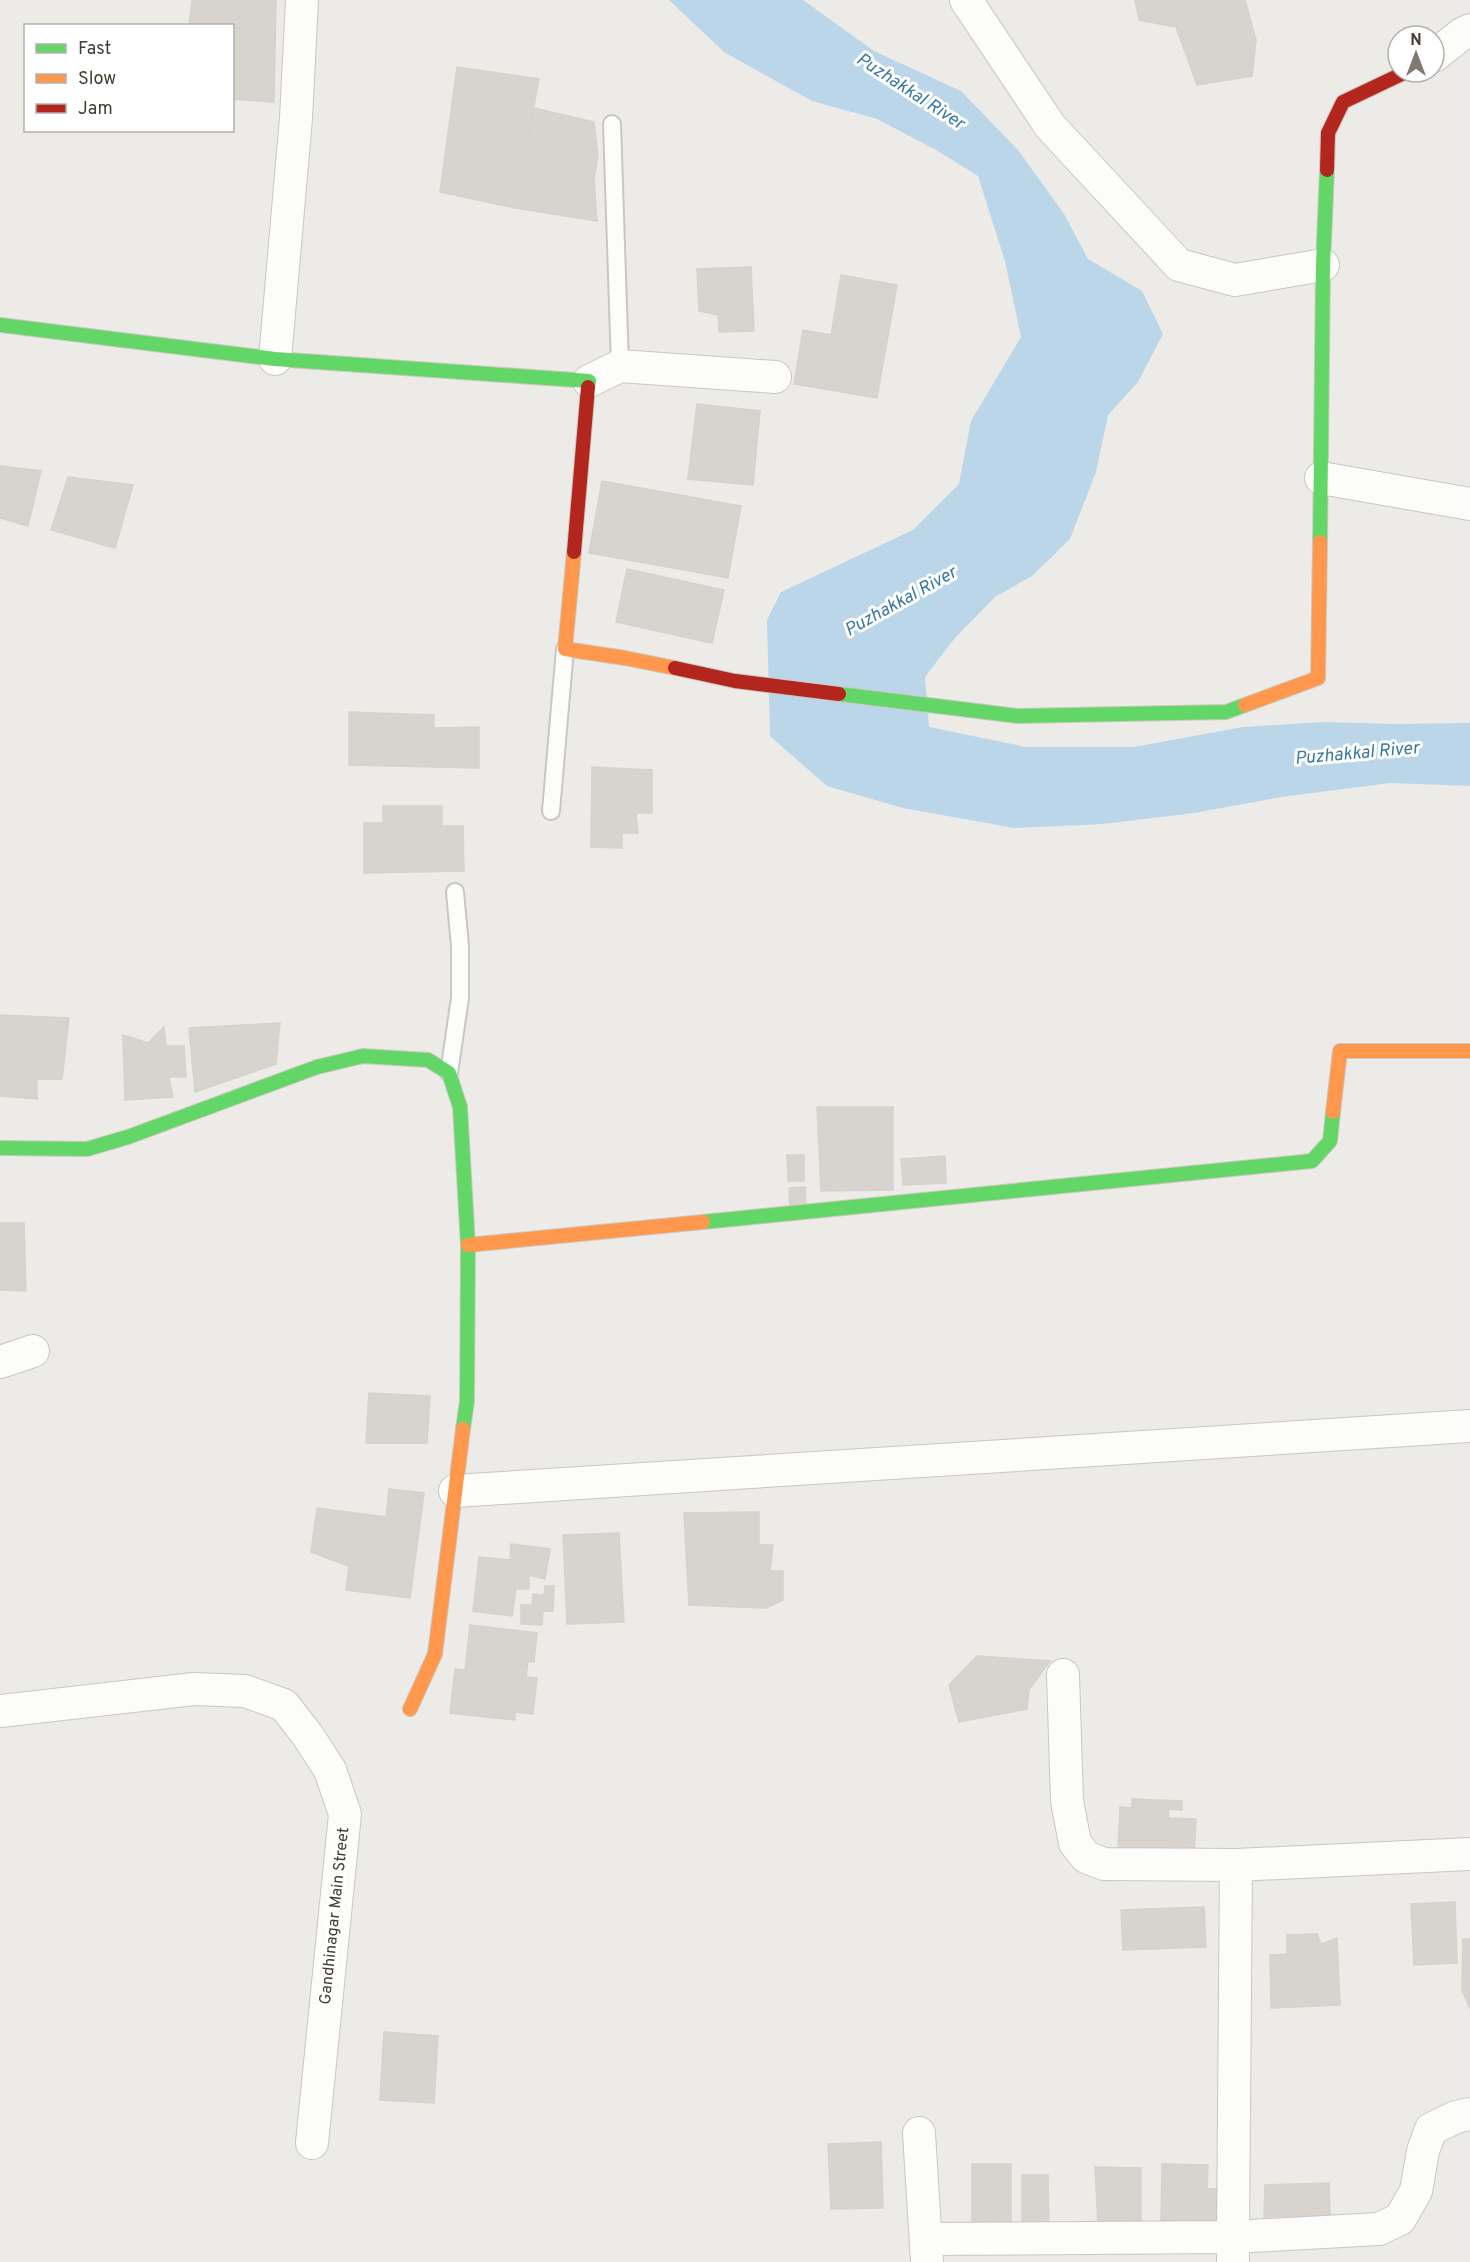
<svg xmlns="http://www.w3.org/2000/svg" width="1470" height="2262" font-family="Overpass,sans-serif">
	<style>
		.water { fill: #bad6e8 }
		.building { fill: #d7d4cf; stroke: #d5d2cd; stroke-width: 1.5 }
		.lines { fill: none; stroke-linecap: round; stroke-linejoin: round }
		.lane-casing { stroke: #c9c7c3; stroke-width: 20 }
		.street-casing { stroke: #c9c7c3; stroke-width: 34 }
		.fast-casing { stroke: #ccc8be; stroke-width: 16 }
		.slow-casing { stroke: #ccc8be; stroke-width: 16 }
		.jam-casing { stroke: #ccc8be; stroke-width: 16 }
		.lane { stroke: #fcfcfb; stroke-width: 16 }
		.street { stroke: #fcfcfb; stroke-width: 32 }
		.fast { stroke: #63d668; stroke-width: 14 }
		.slow { stroke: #ff974d; stroke-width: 14 }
		.jam { stroke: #b3261e; stroke-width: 14 }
		.labels { text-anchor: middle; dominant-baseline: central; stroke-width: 6; stroke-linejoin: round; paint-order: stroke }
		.street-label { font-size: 16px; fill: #423c34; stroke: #fff }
		.water-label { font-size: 18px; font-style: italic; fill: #3877a3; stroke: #fff }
	</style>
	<rect width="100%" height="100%" fill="#edebe7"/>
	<!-- water -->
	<path class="water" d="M669,0h134l71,51 87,40 57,59 46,64 24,45 54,32 21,43 -25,48 -30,33 -12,57 -26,67 -38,37 -37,21 -41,42 -29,38 4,50 97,20h108l109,-20 79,-5 72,2 76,-1v63l-80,-3 -109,14 -87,16 -91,11 -89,4 -111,-20 -76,-22 -57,-50 -3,-116 14,-28 132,-62 46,-46 12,-63 50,-84 -16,-76 -27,-85 -42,-26 -59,-31 -65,-18 -88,-49z"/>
	<!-- building -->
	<path class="building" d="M192,0h84l-2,102 -42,-3v-73h-43z
		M1135,0h110l11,40 -4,36 -55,9 -21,-58 -37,-7z
		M457,67l82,12 -24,129 -75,-16z
		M534,108l60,14 4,34 -4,23 3,42 -82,-13z
		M751,267l3,64 -35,1 -1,-17 -19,-4 -2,-42z
		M841,275l56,10 -20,113 -83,-14 9,-54 28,5z
		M697,404l63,7 -7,74 -65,-6z
		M0,466l41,5 -13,55 -28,-8z
		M68,477l65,8 -18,63 -64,-18z
		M602,481l139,25 -13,72 -139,-25z
		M627,569l97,21 -12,53 -96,-21z
		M349,712l85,3v52l-85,-2z
		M479,727v41l-45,-1v-39z
		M592,767l60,3v43h-16l2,20h-16v15l-31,-1z
		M383,806h59v20h21l1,45 -100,2v-50h19z
		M0,1015l69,3 -7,61h-25v20l-37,-3z
		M280,1023l-4,41 -81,28 -6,-64z
		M164,1027l2,19h18l2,31h-17l4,20 -48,3 -2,-65 25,8z
		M817,1107h76v83l-72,1z
		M787,1155h17v26h-16z
		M945,1156l1,27 -43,2 -2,-26z
		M805,1187l1,21 -16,1 -1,-21z
		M0,1223h24l2,68 -26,-1z
		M369,1393l61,3 -3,47h-61z
		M389,1489l35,4 -14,105 -64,-8 3,-24 -38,-14 6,-44 69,9z
		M759,1512v33h14l-3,26h13v29l-17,8 -77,-3 -5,-92z
		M619,1533l5,89 -57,2 -4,-89z
		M511,1544l39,5 -5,30 -16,-4v14h-13l-4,27 -39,-5 6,-54 31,3z
		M545,1586h9l-1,25h-10l-1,14 -21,-1v-19h11l1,-11 11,1z
		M470,1625l67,8 -3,29 -6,-1 -2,16 11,1 -4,36 -18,-2v8l-65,-7 5,-44 10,1z
		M977,1656l73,5 -21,29 -2,19 -68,13 -10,-37z
		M1132,1799l50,2v9l-13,-1 -1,9 28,1 -2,36 -76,-2 2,-46 12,1z
		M1455,1902l2,61 -43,2 -3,-61z
		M1204,1907l2,40 -83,3 -2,-40z
		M1317,1934l4,10 16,-6 3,67 -69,3 -1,-53 17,-1v-19z
		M1463,1939h7v70l-8,-19z
		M384,2032l54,4 -4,67 -54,-3z
		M881,2142l2,66 -52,1 -3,-65z
		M972,2164h39v63h-39z
		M1162,2164l46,1 -1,24h10l-1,37 -55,-2z
		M1095,2167l46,1v58l-43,-1z
		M1022,2175h26l1,51h-27z
		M1329,2183l1,32 -66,2 1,-32z"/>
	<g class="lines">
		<defs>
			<path id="lane" d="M612,124l8,242
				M551,811l14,-162
				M449,1073l11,-75v-52l-5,-54"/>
			<path id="street" d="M966,0l84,126 129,139 56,15 88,-15
				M1434,56l28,-22 8,-4
				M275,359l21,-241 6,-118
				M589,381l31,-15 155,11
				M1321,478l149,26
				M0,1362l33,-11
				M455,1491l1015,-65
				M1063,1675l4,126 8,42 11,14 18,7 132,1 234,-11
				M0,1711l194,-22 51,2 39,14 24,31 22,34 15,44 -33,329
				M1236,1865l-3,372 146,-8 21,-10 16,-28 7,-40 8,-22 25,-12 14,-3
				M919,2133l8,129
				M926,2239l307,-2v25"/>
			<path id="fast" d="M0,325l275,34 314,22 -1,6
				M1320,542l3,-277 4,-95
				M839,694l179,22 208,-4 19,-7
				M0,1148l87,1 41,-12 189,-70 46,-11 65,4 21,13 11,34 8,138 -1,156 -4,28
				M703,1222l609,-61 18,-20 3,-29"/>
			<path id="slow" d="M574,552l-9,97 60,9 50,10
				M1245,705l73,-27 2,-136
				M1333,1112l7,-61h130
				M468,1245l235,-23
				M410,1709l25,-55 28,-225"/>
			<path id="jam" d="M1327,170l1,-37 15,-31 63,-30
				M574,552l14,-165
				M675,668l60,13 104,13"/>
		</defs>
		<!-- lane casing -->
		<use href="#lane" class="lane-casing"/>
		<!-- street casing -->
		<use href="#street" class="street-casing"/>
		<!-- fast casing -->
		<use href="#fast" class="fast-casing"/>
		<!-- slow casing -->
		<use href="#slow" class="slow-casing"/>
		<!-- jam casing -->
		<use href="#jam" class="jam-casing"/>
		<!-- lane -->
		<use href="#lane" class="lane"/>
		<!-- street -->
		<use href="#street" class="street"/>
		<!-- fast -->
		<use href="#fast" class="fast"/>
		<!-- slow -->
		<use href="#slow" class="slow"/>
		<!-- jam -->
		<use href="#jam" class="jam"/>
	</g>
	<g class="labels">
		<!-- street labels -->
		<g class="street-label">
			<text transform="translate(335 1916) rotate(-84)">Gandhinagar Main Street</text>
		</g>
		<!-- water labels -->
		<g class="water-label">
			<text transform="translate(910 92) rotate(33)">Puzhakkal River</text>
			<text transform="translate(901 602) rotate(-29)">Puzhakkal River</text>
			<text transform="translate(1357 754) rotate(-5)">Puzhakkal River</text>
		</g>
	</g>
	<!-- legend -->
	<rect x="24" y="24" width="210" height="108" fill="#ffffff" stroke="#b3b1ae" stroke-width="1.5"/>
	<rect x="36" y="44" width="30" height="9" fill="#63d668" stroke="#b3b1ae" stroke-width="1.5"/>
	<text x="78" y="54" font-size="18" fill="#423c34">Fast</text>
	<rect x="36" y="74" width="30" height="9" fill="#ff974d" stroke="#b3b1ae" stroke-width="1.5"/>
	<text x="78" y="84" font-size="18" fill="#423c34">Slow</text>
	<rect x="36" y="104" width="30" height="9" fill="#b3261e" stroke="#b3b1ae" stroke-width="1.5"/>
	<text x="78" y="114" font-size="18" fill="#423c34">Jam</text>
	<!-- north arrow -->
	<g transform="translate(1416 54)"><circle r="28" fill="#ffffff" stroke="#b3b1ae" stroke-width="1.5"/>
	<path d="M0-4.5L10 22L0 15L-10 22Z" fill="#7e7973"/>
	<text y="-9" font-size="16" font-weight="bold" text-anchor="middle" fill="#423c34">N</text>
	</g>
</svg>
